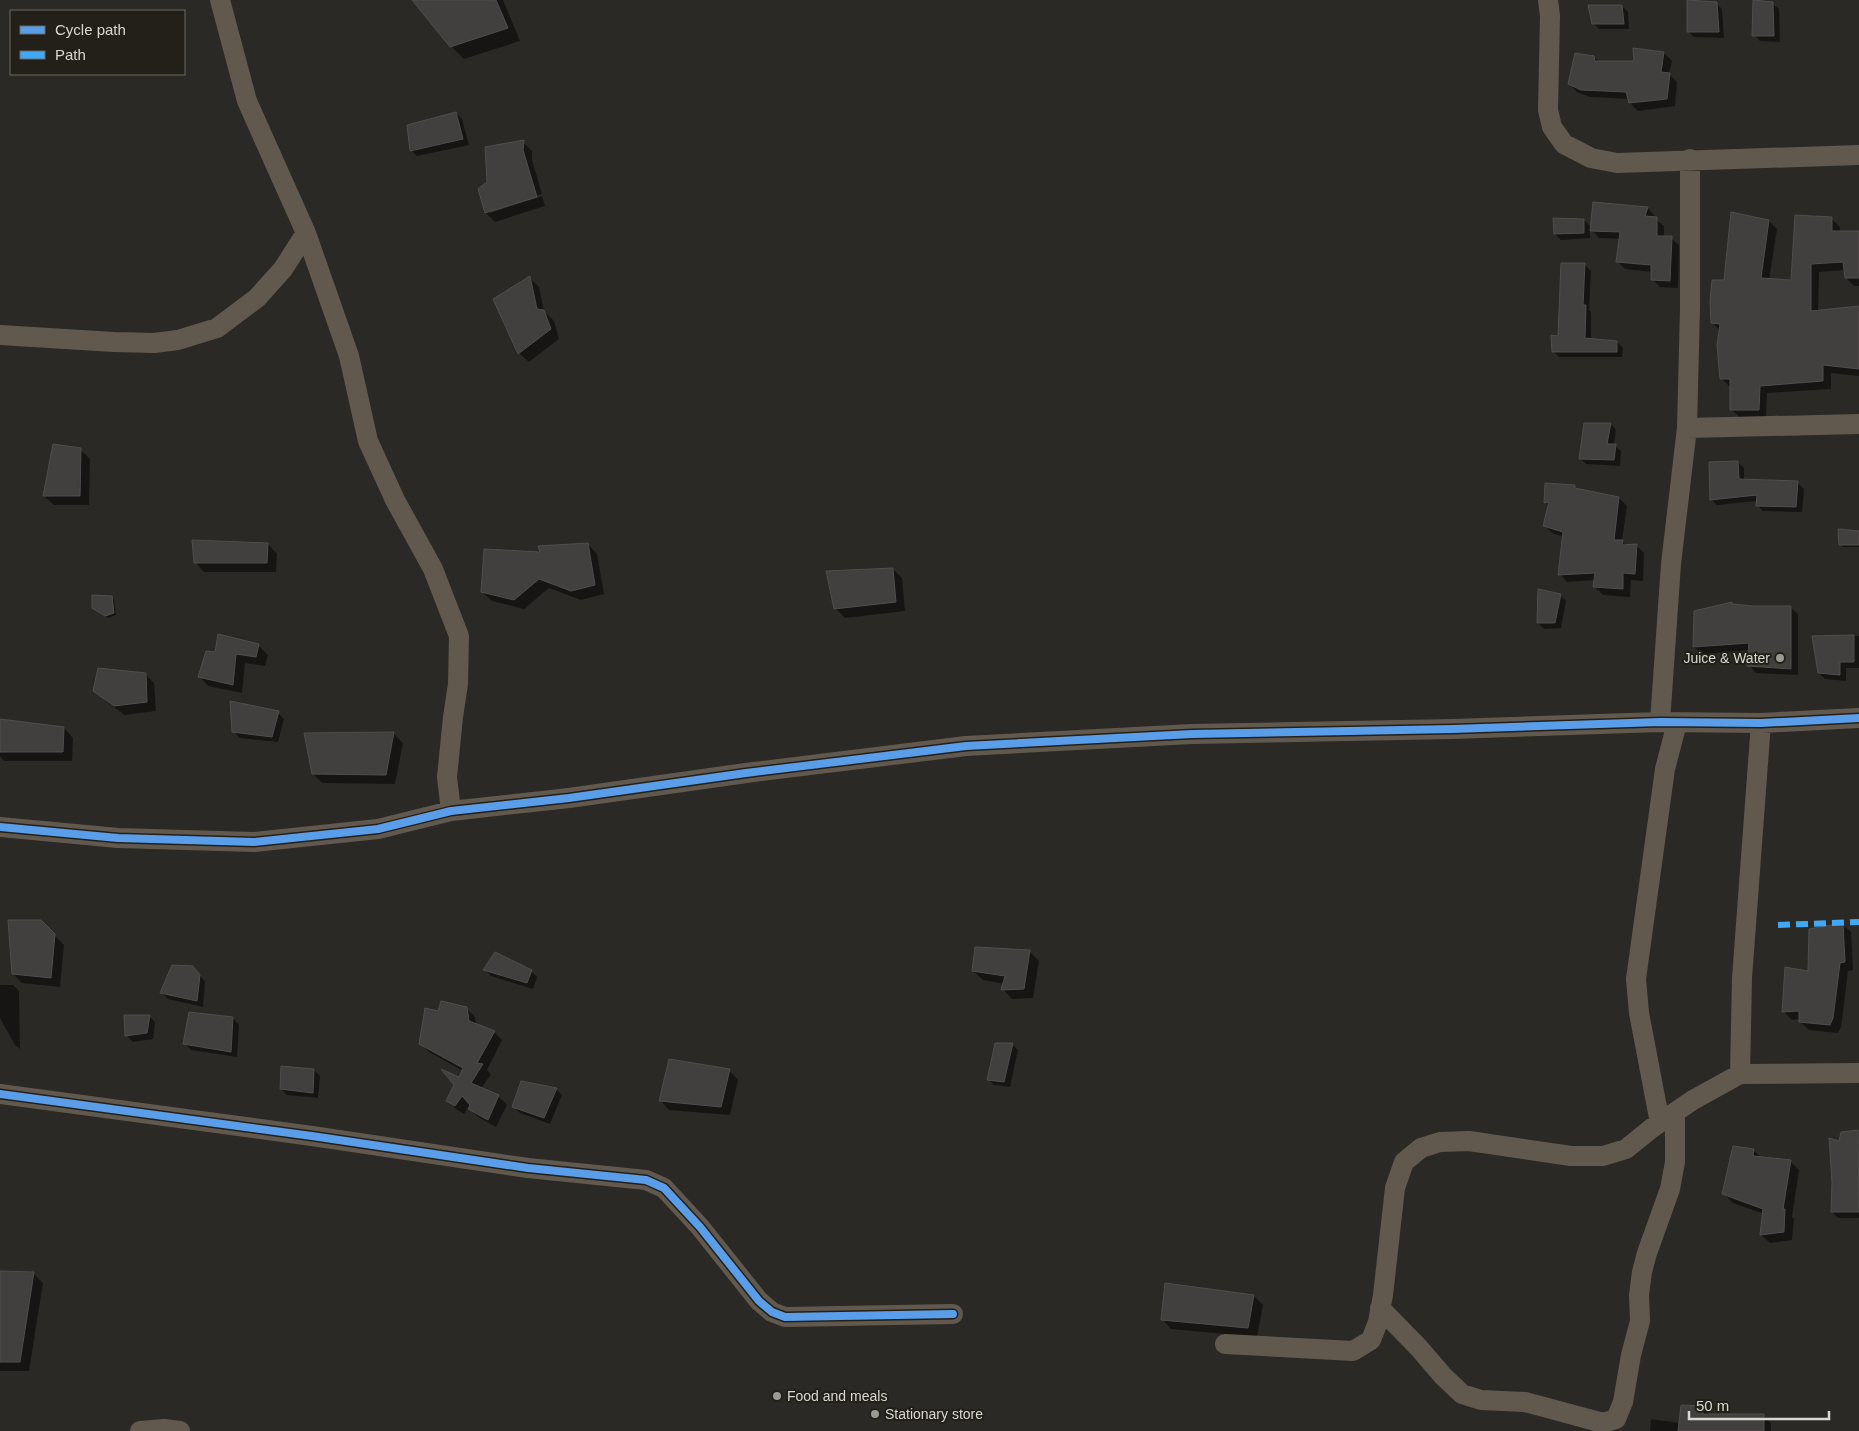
<svg xmlns="http://www.w3.org/2000/svg" width="1859" height="1431" font-family="Arial,sans-serif">
	<style>
		.shadow { fill: #0007 }
		.building { fill: #423f3f; stroke: #504e4d }
		.lines { fill: none; stroke-linecap: round; stroke-linejoin: round }
		.street { stroke: #61594e; stroke-width: 20 }
		.quiet { stroke: #3fa9f5; stroke-width: 6; stroke-dasharray: 12 6; stroke-linecap: butt }
		.cycleway-casing { stroke: #232019; stroke-width: 11 }
		.cycleway { stroke: #5a9eea; stroke-width: 8 }
		.poi-dot { fill: #9c9a95; stroke: #232019; stroke-width: 2 }
		.labels { text-anchor: middle; dominant-baseline: central; stroke-width: 4; stroke-linejoin: round; paint-order: stroke }
		.poi-label { font-size: 14px; fill: #d9d7d2; stroke: #232019; text-anchor: start }
	</style>
	<rect width="100%" height="100%" fill="#2b2925"/>
	<!-- shadow -->
	<path class="shadow" d="M413,0h90l17,41 -56,18 -13,-13z
		M1689,0l27,3 6,6 2,29 -30,-1 -6,-6z
		M1754,0l18,3 7,6 1,33 -20,-1 -6,-6z
		M1622,6l6,6 1,17h-30l-6,-6z
		M1635,50l29,3 8,8 -3,13 8,8 -2,24 -37,5 -8,-8v-4l-40,-2 -13,-5 -8,-8 25,-27 5,5h36z
		M456,113l6,6 7,26 -52,11 -6,-6z
		M523,142l9,9v9l10,34 -52,16v3l52,-17 3,10 -50,16 -9,-9 2,-31z
		M1594,203l54,5 7,8 -1,2 10,8v11l7,1 8,7 -1,43 -18,-1 -8,-8v-7l-27,-3 -8,-8 3,-22 -21,-1 -9,-10v10l-29,2 -6,-6 29,-14 8,8z
		M1832,219l8,8v5h19v54h-5l-8,-8 -1,-8 -26,2 -1,40 41,-5v69l-28,-3v16l-64,4 -1,24h-27l-8,-8v-22l-2,-1 -8,-8 -1,-47 -8,-9 14,-40 43,-61 8,8 -8,51 23,1z
		M1585,265l6,6 -2,39 2,2v28l26,2 6,6 -1,9h-63l-6,-6z
		M530,278l9,9 5,24 10,10 5,18 -30,23 -10,-9 -24,-53z
		M1611,424l5,6 -2,15 7,6 -1,15 -34,-2 -6,-6z
		M80,449l10,10 -1,46h-35l-10,-9z
		M1738,462l6,6v13l54,2 6,6 -2,23 -39,-1 -6,-6v-4l-40,4 -6,-6z
		M1574,486l5,4 40,8 8,8 -5,35 5,5 9,-1 8,8 -1,28 -12,-1 -1,17 -27,-2 -8,-8v-7l-28,2 -7,-8 4,-37 -12,-4 -8,-8 5,-19 -3,-4z
		M1859,532v15h-16l-3,-3z
		M268,544l9,10 -1,18h-72l-9,-10z
		M588,544l9,10 7,40 -23,6 -32,-12 -25,21 -32,-8 -10,-9 60,-39z
		M893,569l9,9 3,33 -60,7 -9,-9z
		M1560,595l6,6 -5,27 -17,1 -6,-6z
		M112,598l2,2 2,15 -8,3 -12,-8z
		M1734,606l56,1 8,7v61l-42,-2 -7,-8 1,-15 -48,4 -8,-7z
		M1859,636v32h-13v13l-21,-2 -6,-6 -5,-36z
		M258,645l10,10 -3,11 -20,-3 -3,30 -34,-7 -9,-10 17,-23z
		M145,674l9,9 2,28 -31,4 -21,-15 -9,-10z
		M278,713l6,6 -6,23 -38,-4 -7,-7z
		M0,723l64,5 9,10 -1,23h-68l-4,-5z
		M305,734h89l9,9 -8,41 -73,-1 -9,-9z
		M40,921l24,24 -4,42 -38,-4 -9,-9z
		M1842,924l9,8 2,38 -5,1 -7,56 -3,6 -29,-3 -9,-8v-3l-8,1 -8,-8z
		M1030,952l9,9 -6,37 -21,1 -9,-10 1,-5 -21,-4 -10,-9z
		M485,970l46,1 6,6 -4,12 -42,-13z
		M199,974l6,8 -2,25 -35,-8 -6,-6z
		M0,985h13l6,6 1,58 -5,-4 -15,-27z
		M466,1008l9,9 1,8 18,7 8,8 -15,30 4,4 -10,15 17,7 9,9 -11,22 -18,-10 -10,-9 -4,6 -8,-5 -8,-8 15,-30 -34,-19 -8,-8 18,-32z
		M125,1016h24l6,6 -2,17 -20,3 -6,-6z
		M233,1018l6,7 -2,32 -46,-7 -6,-6z
		M1012,1044l6,6 -8,37 -16,-2 -6,-6z
		M314,1070l6,6 -2,22 -31,-3 -6,-6z
		M729,1070l9,10 -8,35 -61,-5 -9,-10z
		M556,1089l6,6 -12,29 -30,-11 -6,-6z
		M1858,1131l1,87h-21l-6,-6 8,-69z
		M1753,1150l9,8 28,3 9,9 -7,47 2,2 -2,21 -22,3 -9,-8 3,-21 -31,-11 -9,-9z
		M33,1273l10,10 -14,88h-29v-88z
		M1254,1296l9,9 -6,32 -86,-8 -9,-10z
		M1703,1407l8,9h52l8,7v8h-121l1,-12 29,4z"/>
	<!-- building -->
	<path class="building" d="M412,0h84l12,28 -58,19z
		M1687,0l30,2 2,30h-32z
		M1753,0l20,2 1,34h-22z
		M1588,5h34l2,19h-32z
		M1633,48l31,4 -3,20 9,1 -3,26 -38,4 -3,-11 -45,-2 -13,-6 7,-31 19,3 1,5h39z
		M456,112l7,27 -53,12 -3,-26z
		M524,140l-1,10 14,47 -52,16 -7,-24 9,-7 -2,-35z
		M1593,202l55,5 -3,9 12,1v19h15l-2,45 -19,-1v-15l-35,-3 4,-30 -30,-1z
		M1731,212l38,8 -8,58 30,2 4,-65 37,2v14h27v47h-14l-2,-16 -32,2v47l48,-5v63l-36,-4v16l-63,5 -1,24h-29v-31h-10l-3,-34 3,-21 -9,-1 -1,-22 2,-21h12z
		M1553,218l31,1v14l-30,1z
		M1561,263h24l-2,42h3l-1,33 32,3v11h-65l-1,-17 7,1z
		M530,276l7,33 7,1 7,19 -33,25 -25,-55z
		M1584,423h27l-4,21h9l-2,16 -35,-1z
		M53,444l28,4 -1,48h-37z
		M1738,461l1,18 59,2 -2,26 -40,-1 1,-11 -47,5 -1,-38z
		M1545,483l30,2v3l44,9 -5,43h9l-1,5 15,-1 -2,30 -12,-1v16l-30,-2 2,-14 -37,2 5,-43 -20,-6 6,-24 -5,1z
		M1838,529l21,2v14h-20z
		M192,540l76,3 -1,20h-73z
		M588,543l7,42 -24,6 -32,-12 -25,21 -33,-8 3,-43 56,3 -2,-6z
		M893,568l3,34 -62,7 -8,-38z
		M1538,589l23,5 -6,29h-18z
		M92,595l20,1 2,17 -9,3 -13,-8z
		M1732,602v2l22,2h37v63l-44,-3 2,-23 -56,4 1,-36z
		M218,634l41,10 -3,13 -20,-3 -3,31 -35,-8 8,-26 9,1z
		M1854,635v27h-14v13l-22,-2 -6,-37z
		M98,668l48,5 1,29 -33,4 -21,-15z
		M230,701l49,10 -7,26 -40,-5z
		M0,719l64,8 -1,25h-63z
		M394,732l-8,43 -74,-1 -8,-41z
		M8,920h33l14,14 -4,44 -39,-4z
		M1843,923l2,39 -5,1 -7,55 -3,7 -31,-3v-11l-17,1 3,-45 23,4 1,-42z
		M975,947l55,3 -6,39 -23,1 4,-14 -33,-5z
		M495,952l37,18 -5,13 -44,-13z
		M172,965l21,1 7,9 -3,26 -37,-8z
		M441,1001l26,6 2,14 26,10 -18,32 6,1 -12,19 28,12 -11,25 -20,-11 2,-4 -8,-9 -7,10 -9,-5 8,-16 -13,-16 18,8 4,-9 -44,-24 6,-36 13,3z
		M189,1012l44,5 -2,35 -48,-8z
		M124,1015h26l-3,18 -22,3z
		M995,1043h18l-9,39 -17,-2z
		M669,1059l61,10 -9,38 -62,-6z
		M281,1066l33,3 -1,24 -33,-4z
		M521,1081l36,7 -13,30 -32,-11z
		M1858,1130l1,82h-28l1,-30 -3,-44 10,3 2,-9z
		M1733,1146l21,3 -1,7 38,4 -8,49h2l-1,23 -24,3 3,-26 -41,-15z
		M0,1271l34,1 -14,90h-20z
		M1165,1283l89,12 -6,33 -87,-8z
		M1681,1405l22,1v8h61v17h-86z"/>
	<g class="lines">
		<!-- street -->
		<path class="street" d="M220,0l27,101 59,132 43,123 19,85 27,59 38,69 26,67 -1,48 -5,33 -6,60 4,34
			M1548,0l2,16 -2,94 4,17 12,17 27,14 26,5 242,-8
			M0,335l114,7 40,1 24,-3 39,-12 40,-30 26,-29 23,-36
			M1687,428l172,-4
			M1660,722l11,-158 16,-136 3,-120v-149
			M0,827l118,11 136,4 124,-13 73,-18 118,-13 177,-25 220,-27 226,-12 261,-5 207,-7 101,1 98,-5
			M1740,1074l2,-96 19,-255
			M0,1094l312,42 216,32 118,12 18,8 36,39 59,74 13,11 13,5 168,-3
			M1660,1123l-21,-110 -3,-34 29,-210 12,-46
			M1380,1308l39,40 24,28 19,18 19,6 44,2 78,21 13,-4 7,-17 8,-47 9,-34 -1,-26 3,-23 5,-19 23,-64 5,-27v-50
			M1225,1344l128,7 18,-11 7,-18 5,-27 12,-107 9,-26 17,-14 19,-6 29,-1 102,15h32l23,-7 26,-21 41,-28 47,-26 119,-1
			M140,1431l24,-2 16,2"/>
		<!-- quiet -->
		<path class="quiet" d="M1778,925l81,-3"/>
		<defs>
			<path id="cycleway" d="M0,827l118,11 136,4 124,-13 73,-18 118,-13 177,-25 220,-27 226,-12 261,-5 207,-7 101,1 98,-5
				M0,1094l312,42 216,32 118,12 18,8 36,39 59,74 13,11 13,5 168,-3"/>
		</defs>
		<!-- cycleway casing -->
		<use href="#cycleway" class="cycleway-casing"/>
		<!-- cycleway -->
		<use href="#cycleway" class="cycleway"/>
	</g>
	<!-- markers -->
	<g class="poi-dot">
		<circle cx="1780" cy="658" r="5"/>
		<circle cx="777" cy="1396" r="5"/>
		<circle cx="875" cy="1414" r="5"/>
	</g>
	<g class="labels">
		<!-- poi labels -->
		<g class="poi-label">
			<text x="1770" y="658" text-anchor="end">Juice &amp; Water</text>
			<text x="787" y="1396">Food and meals</text>
			<text x="885" y="1414">Stationary store</text>
		</g>
	</g>
	<!-- legend -->
	<rect x="10" y="10" width="175" height="65" fill="#232019" stroke="#6c6963"/>
	<rect x="20" y="26" width="25" height="8" fill="#5a9eea" stroke="#6c6963"/>
	<text x="55" y="35" font-size="15" fill="#d9d7d2">Cycle path</text>
	<rect x="20" y="51" width="25" height="8" fill="#3fa9f5" stroke="#6c6963"/>
	<text x="55" y="60" font-size="15" fill="#d9d7d2">Path</text>
	<!-- scale -->
	<path d="M1689 1411v8h140v-8" fill="none" stroke="#d9d7d2" stroke-width="2.5"/>
	<text x="1696" y="1411" font-size="15" fill="#d9d7d2" stroke="#232019" stroke-width="4" paint-order="stroke">50 m</text>
</svg>
